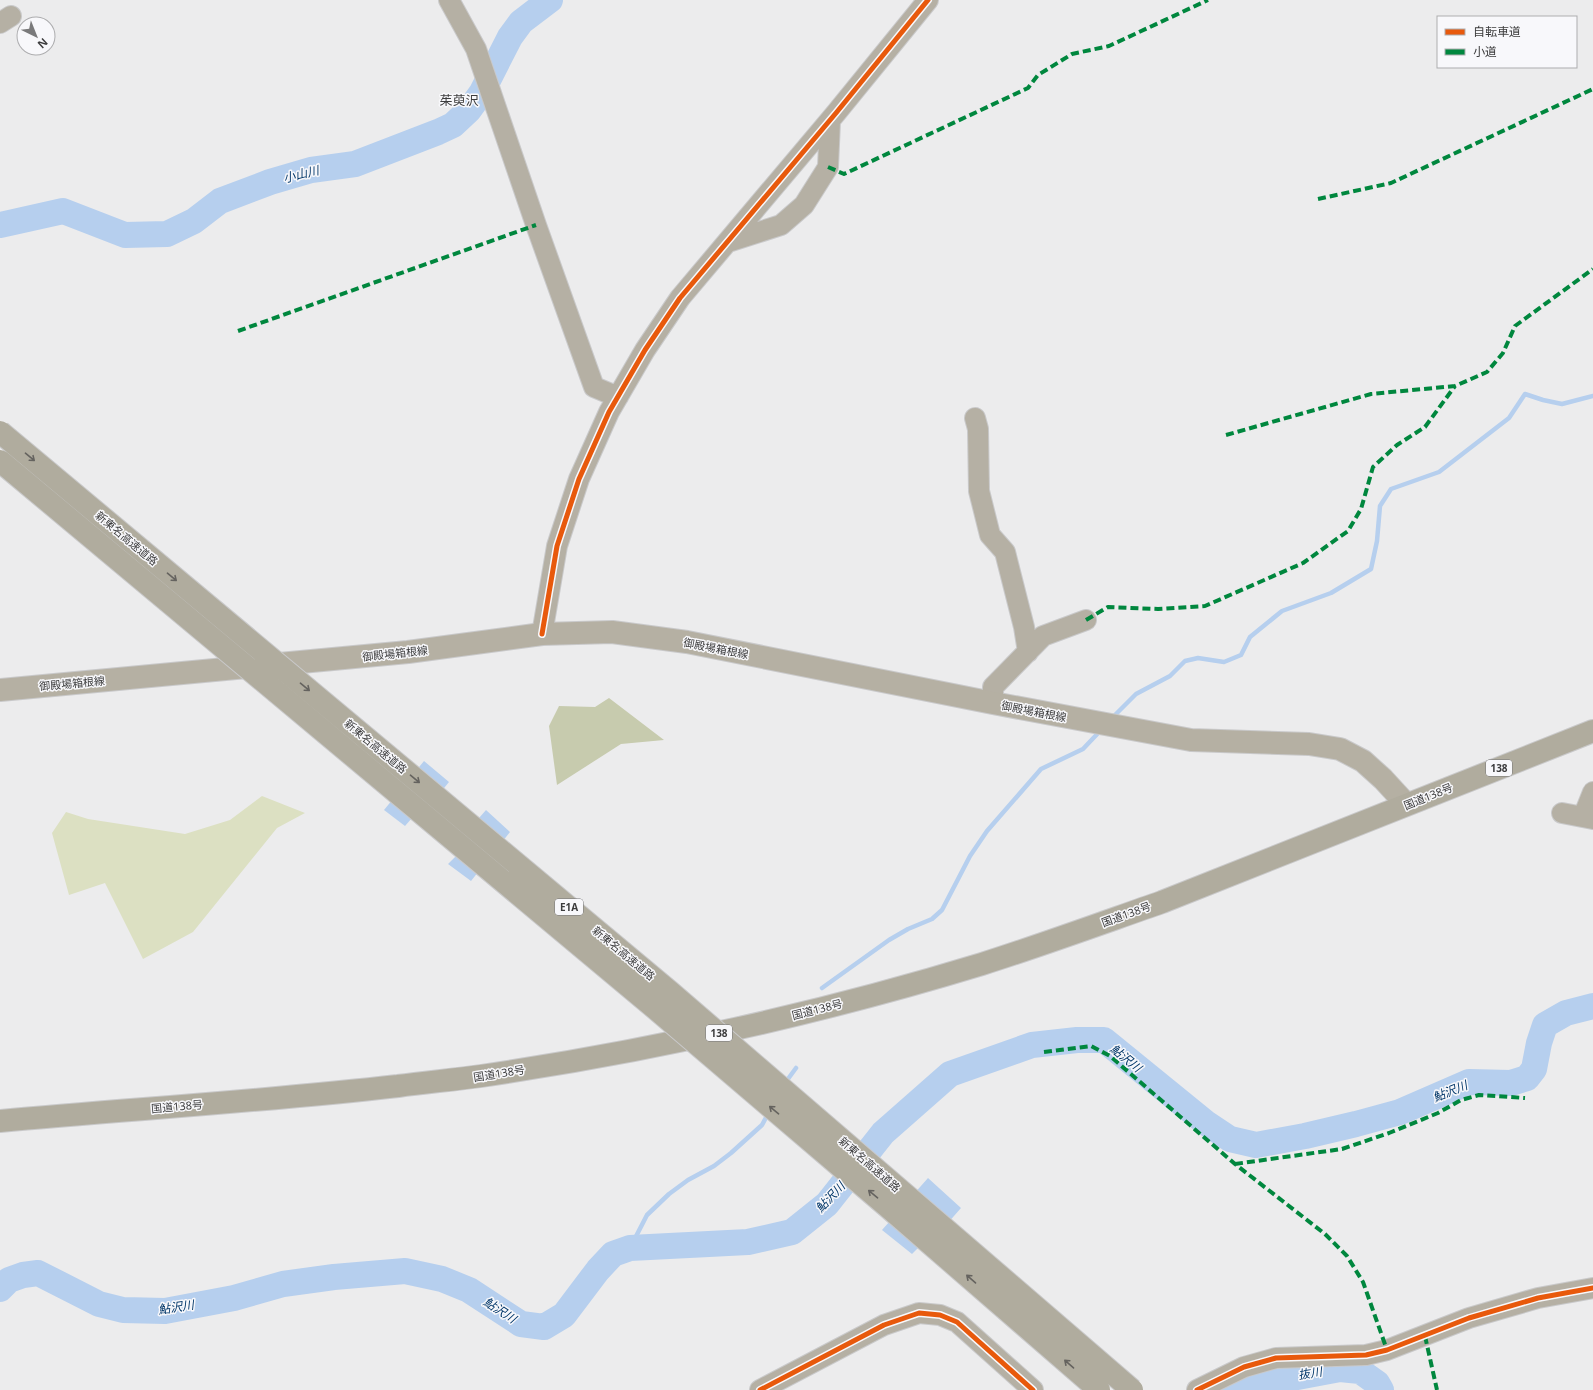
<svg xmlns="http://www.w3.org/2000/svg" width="1593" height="1390" font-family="'Noto Sans','Noto Sans JP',sans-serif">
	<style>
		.green { fill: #dce0c2 }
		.forest { fill: #c7cbae }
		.water { fill: #b6cfee }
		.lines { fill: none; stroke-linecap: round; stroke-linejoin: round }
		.stream { stroke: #b6cfee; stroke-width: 4.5 }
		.river { stroke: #b6cfee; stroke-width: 26 }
		.minor-casing { stroke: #c9c9ca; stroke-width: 22 }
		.major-casing { stroke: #c9c9ca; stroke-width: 24 }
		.highway-casing { stroke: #c9c9ca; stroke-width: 24 }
		.minor { stroke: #b5b0a4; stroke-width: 20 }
		.major { stroke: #b5b0a3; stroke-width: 22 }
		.highway { stroke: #b0ac9e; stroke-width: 22 }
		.highway-bridge-casing { stroke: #c9c9ca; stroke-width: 24; stroke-linecap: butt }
		.highway-bridge { stroke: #b0ac9e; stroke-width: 22 }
		.quiet { stroke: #00873e; stroke-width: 4; stroke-dasharray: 8 4; stroke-linecap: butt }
		.cycleway-casing { stroke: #f8f8fb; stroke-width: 8 }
		.cycleway { stroke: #e8590c; stroke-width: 5 }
		.oneway { stroke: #65635f }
		.labels { text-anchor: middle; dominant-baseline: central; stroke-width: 3; stroke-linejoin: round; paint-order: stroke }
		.shield { fill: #f8f8fb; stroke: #747476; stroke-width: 1 }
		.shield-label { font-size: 10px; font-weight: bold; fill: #3c3c3d }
		.street-label { font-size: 11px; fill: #3c3c3d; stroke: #f8f8fb }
		.water-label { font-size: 12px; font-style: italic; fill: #003669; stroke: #f8f8fb }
		.quarter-label { font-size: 13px; fill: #3c3c3d; stroke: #f8f8fb }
	</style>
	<rect width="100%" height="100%" fill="#ececed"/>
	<!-- green -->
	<path class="green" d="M262,796l43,17 -28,15 -84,104 -50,27 -38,-76 -36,12 -17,-62 14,-21 22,7 97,15 45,-14z"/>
	<!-- forest -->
	<path class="forest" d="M609,698l55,42 -43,4 -64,41 -8,-59 10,-20 36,1z"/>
	<!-- water -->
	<path class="water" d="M424,761l25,21 -31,38 -6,-2 -7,8 -21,-16z
		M486,810l24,22 -39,49 -23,-17 10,-10 -6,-5z
		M928,1178l33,30 -36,41 -5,-3 -8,8 -30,-24z"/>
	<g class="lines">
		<!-- stream -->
		<path class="stream" d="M1111,719l25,-25 34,-18 15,-15 13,-3 26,4 17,-7 9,-18 32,-26 49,-18 40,-24 6,-28 3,-35 11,-17 48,-17 70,-54 16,-24 18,6 19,4 31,-8
			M822,988l67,-48 19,-11 24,-10 10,-9 28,-54 17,-25 54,-62 42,-20 18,-19
			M785,1083l11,-15
			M630,1248l17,-33 22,-21 19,-14 26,-14 17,-13 31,-28 7,-13"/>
		<!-- river -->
		<path class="river" d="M0,225l63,-14 62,24 42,-1 27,-13 26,-20 50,-19 41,-12 44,-6 83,-32 15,-7 16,-15 13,-18 28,-55 11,-15 29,-22
			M0,1289l9,-9 14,-5 15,-2 61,31 24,6 42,1 69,-13 49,-14 51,-7 71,-6 37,8 27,11 52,34 23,3 20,-12 34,-45 15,-16 17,-6 118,-6 44,-10 35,-28 56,-71 67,-59 82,-29 45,-5h27l102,83 24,16 26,6 49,-9 51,-12 44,-12 69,-30 42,1 16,-5 7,-9 5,-26 6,-18 21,-12 27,-7
			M1233,1390l18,-7 41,-5 48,-9 20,2 17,12 4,7"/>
		<defs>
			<path id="minor" d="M449,0l27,49 60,176 58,162 24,10
				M0,23l11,-7
				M728,242l53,-17 23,-20 24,-38 2,-46
				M975,418l3,11 1,62 11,44 15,17 19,75 4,25
				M542,634l15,-88 22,-67 30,-67 36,-62 35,-52 156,-185 92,-113
				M993,703v-16l50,-51 43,-16
				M1562,813l31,6
				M1583,817l10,-25
				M760,1390l124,-65 35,-12 21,2 17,7 76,68
				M1197,1390l47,-23 32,-9 90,-3 21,-5 82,-32 69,-20 55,-10"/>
			<path id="major" d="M0,690l408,-38 134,-18 70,-2 75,10 306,61 198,37 118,4 31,5 23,12 20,18 23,25"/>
			<path id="highway" d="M0,1121c133,-12 266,-20 398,-35 28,-4 56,-6 83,-10 169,-25 337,-62 501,-112 60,-19 120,-41 180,-62l431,-171"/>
		</defs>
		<!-- minor casing -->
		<use href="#minor" class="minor-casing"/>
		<!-- major casing -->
		<use href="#major" class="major-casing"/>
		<!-- highway casing -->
		<use href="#highway" class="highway-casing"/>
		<!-- minor -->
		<use href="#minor" class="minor"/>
		<!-- major -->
		<use href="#major" class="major"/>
		<!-- highway -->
		<use href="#highway" class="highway"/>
		<defs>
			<path id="highway-bridge" d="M0,432l670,560 462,398
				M0,461l656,548 232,198 211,183"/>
		</defs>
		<!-- highway-bridge casing -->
		<use href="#highway-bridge" class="highway-bridge-casing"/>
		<!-- highway-bridge -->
		<use href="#highway-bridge" class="highway-bridge"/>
		<!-- quiet -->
		<path class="quiet" d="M828,167l16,7 184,-86 10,-13 34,-21 37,-8 99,-46
			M1318,199l73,-16 202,-94
			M238,331l298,-106
			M1226,435l145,-41 84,-8 32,-14 16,-19 12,-27 78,-57
			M1086,620l22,-13 50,2 47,-3 98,-43 45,-32 13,-22 12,-42 24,-22 28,-18 30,-41
			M1044,1052l47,-6 19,10 125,108 90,70 22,22 16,26 24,68
			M1235,1164l107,-15 47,-16 49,-20 23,-13 18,-5 46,3
			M1425,1336l12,54"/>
		<defs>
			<path id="cycleway" d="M542,634l15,-88 22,-67 30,-67 36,-62 35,-52 156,-185 92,-113
				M760,1390l124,-65 35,-12 21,2 17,7 76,68
				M1197,1390l47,-23 32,-9 90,-3 21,-5 82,-32 69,-20 55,-10"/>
		</defs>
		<!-- cycleway casing -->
		<use href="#cycleway" class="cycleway-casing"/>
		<!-- cycleway -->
		<use href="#cycleway" class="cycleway"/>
	</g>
	<!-- one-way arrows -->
	<defs><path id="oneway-shaft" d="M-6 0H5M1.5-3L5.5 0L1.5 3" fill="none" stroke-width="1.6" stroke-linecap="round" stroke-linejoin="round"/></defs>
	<g class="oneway">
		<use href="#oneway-shaft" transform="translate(30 457) rotate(40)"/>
		<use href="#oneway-shaft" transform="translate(172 577) rotate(40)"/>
		<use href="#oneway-shaft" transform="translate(305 687) rotate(40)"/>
		<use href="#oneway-shaft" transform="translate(415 779) rotate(40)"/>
		<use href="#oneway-shaft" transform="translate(774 1110) rotate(-140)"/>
		<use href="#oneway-shaft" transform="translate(873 1194) rotate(-140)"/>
		<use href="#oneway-shaft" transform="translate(971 1279) rotate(-139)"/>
		<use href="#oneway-shaft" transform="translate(1069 1364) rotate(-139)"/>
	</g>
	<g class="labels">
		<!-- shield labels -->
		<g class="shield">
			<rect x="1486" y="760" width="26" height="16" rx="3"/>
			<rect x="555" y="899" width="28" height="16" rx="3"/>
			<rect x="706" y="1025" width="26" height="16" rx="3"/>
		</g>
		<g class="shield-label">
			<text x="1499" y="768">138</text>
			<text x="569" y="907">E1A</text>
			<text x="719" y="1033">138</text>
		</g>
		<!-- street labels -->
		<g class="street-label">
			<text transform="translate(127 538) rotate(40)">新東名高速道路</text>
			<text transform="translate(716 648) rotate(11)">御殿場箱根線</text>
			<text transform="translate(395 653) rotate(-6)">御殿場箱根線</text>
			<text transform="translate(72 683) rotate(-5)">御殿場箱根線</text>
			<text transform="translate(1034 711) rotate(11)">御殿場箱根線</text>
			<text transform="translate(376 746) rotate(40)">新東名高速道路</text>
			<text transform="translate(1428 796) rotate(-22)">国道138号</text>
			<text transform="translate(1126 914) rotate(-20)">国道138号</text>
			<text transform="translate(624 953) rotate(40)">新東名高速道路</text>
			<text transform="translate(817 1009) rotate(-14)">国道138号</text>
			<text transform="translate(499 1073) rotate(-9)">国道138号</text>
			<text transform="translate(177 1106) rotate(-5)">国道138号</text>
			<text transform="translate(870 1164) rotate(41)">新東名高速道路</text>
		</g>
		<!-- water labels -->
		<g class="water-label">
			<text transform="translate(301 174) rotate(-14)">小山川</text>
			<text transform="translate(1126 1058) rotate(39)">鮎沢川</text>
			<text transform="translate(1450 1091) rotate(-22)">鮎沢川</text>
			<text transform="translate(830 1197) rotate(-47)">鮎沢川</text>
			<text transform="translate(176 1307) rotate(-8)">鮎沢川</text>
			<text transform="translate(500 1310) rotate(33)">鮎沢川</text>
			<text transform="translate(1310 1373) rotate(-9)">抜川</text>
		</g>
		<!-- quarter labels -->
		<g class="quarter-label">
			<text x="459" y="100">茱萸沢</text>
		</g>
	</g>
	<!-- legend -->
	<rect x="1437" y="16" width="140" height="52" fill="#f8f8fb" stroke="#adadaf"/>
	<rect x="1445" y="29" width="20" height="6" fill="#e8590c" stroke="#adadaf"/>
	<text x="1473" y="36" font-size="12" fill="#3c3c3d">自転車道</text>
	<rect x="1445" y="49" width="20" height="6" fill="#00873e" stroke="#adadaf"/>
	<text x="1473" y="56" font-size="12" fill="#3c3c3d">小道</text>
	<!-- north arrow -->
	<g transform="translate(36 36) rotate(137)"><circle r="19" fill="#f8f8fb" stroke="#adadaf"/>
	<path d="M0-3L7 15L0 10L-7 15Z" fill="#7a7a7b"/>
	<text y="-6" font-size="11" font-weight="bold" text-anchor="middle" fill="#3c3c3d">N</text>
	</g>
</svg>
